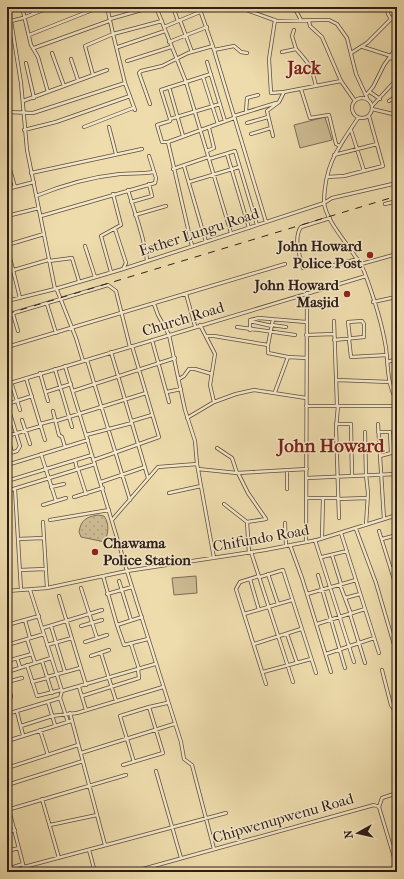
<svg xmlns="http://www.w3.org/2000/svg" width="404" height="879" font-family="'IM FELL French Canon',serif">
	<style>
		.grass { fill: #cdbc94; stroke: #7d6c56 }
		.park { fill: url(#park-dots); stroke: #7d6c56 }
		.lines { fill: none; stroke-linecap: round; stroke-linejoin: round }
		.minor-casing { stroke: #5d4d3c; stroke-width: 4 }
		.minor { stroke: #f4e8ca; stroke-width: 2.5 }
		.rail { stroke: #2d1d17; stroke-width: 1; stroke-dasharray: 7 7; stroke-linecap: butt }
		.poi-dot { fill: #8f2418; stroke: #f4e8ca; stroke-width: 1.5 }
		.labels { text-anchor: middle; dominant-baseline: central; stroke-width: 3; stroke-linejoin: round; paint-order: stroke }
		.street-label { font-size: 15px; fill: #2d1d17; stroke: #f4e8ca }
		.poi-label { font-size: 15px; font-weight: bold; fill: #2d1d17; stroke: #f4e8ca; text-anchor: end }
		.district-label { font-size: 19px; font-weight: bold; fill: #7a1f14; stroke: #f4e8ca }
	</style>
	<defs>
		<pattern id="park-dots" width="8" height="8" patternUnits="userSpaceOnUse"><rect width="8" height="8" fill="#cdbc94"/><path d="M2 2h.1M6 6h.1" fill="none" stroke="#b0a17f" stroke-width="1.8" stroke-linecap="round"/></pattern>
	</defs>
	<rect width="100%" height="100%" fill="#eedcad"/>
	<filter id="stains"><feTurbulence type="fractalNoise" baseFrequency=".005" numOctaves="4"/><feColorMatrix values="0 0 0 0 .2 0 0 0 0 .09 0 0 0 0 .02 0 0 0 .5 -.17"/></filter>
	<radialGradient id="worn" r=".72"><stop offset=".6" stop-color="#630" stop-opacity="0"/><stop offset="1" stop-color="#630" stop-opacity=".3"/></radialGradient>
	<!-- grass -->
	<path class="grass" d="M325,117l7,23 -32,8 -6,-23z
		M196,576l1,17 -23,2 -2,-17z"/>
	<!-- park -->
	<path class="park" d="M98,515l6,1c6,9 4,16 1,26l-24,-5 -2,-5c2,-12 7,-15 19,-17z"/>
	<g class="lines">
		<defs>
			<path id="minor" d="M22,7l9,38 7,12 10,35
				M32,7l1,7
				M107,7l6,27 49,-13
				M156,7l30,75 45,151
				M173,7l5,14
				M199,7l15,43 52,172
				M238,7l39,14 43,-1h9l8,4 10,14 9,36 12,26
				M294,7l7,13
				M387,7l1,7 3,5
				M157,10l6,-3
				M110,19l42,-12
				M180,20l12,32
				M275,20l-6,39 2,34 13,-1 57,-11 14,20
				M11,21l10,62 6,67 28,139 2,1 19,48 7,23
				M309,21l1,5 12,11 19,44
				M7,22l16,-4 28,-11
				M164,27l36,-15
				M294,30l-2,6 4,13
				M29,35l71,-28
				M169,42l38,-15
				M118,47l47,-16
				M363,47l28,9
				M34,48l75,-27
				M214,50l20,-4 7,6 6,1
				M282,52l14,-3c14,16 15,16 20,37
				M52,53l12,33
				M351,53l16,-10 30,-30
				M390,58l7,2
				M71,59l7,21
				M127,61l44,-14
				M207,62l18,59
				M26,63l8,35
				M211,74l-50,16 9,29v2l-13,4 5,17h6l66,-24
				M93,75l-8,-29 28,-12 12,49 10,27
				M203,77l15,47
				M7,79l2,14 -2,1
				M169,87l14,49
				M301,89l9,29 19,-3 7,29 4,2
				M370,92l10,7
				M366,95l7,-8 11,-22 13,-18
				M352 108a10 10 0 1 1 20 0a10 10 0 1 1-20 0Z
				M23,101l84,-31
				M389,101l8,-5
				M150,104l-11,-31 2,-2 21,-5 26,-13 25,-7
				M372,106l25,-27
				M372,109l25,6
				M7,112l26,1 92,-30
				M246,112l1,-14 11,-3
				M395,114l2,10
				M234,116l42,-13
				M358,118c-19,29 -33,45 -34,83 0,20 31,50 40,70 9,24 18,52 22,77 2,17 1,37 11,53
				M170,119l50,-15
				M247,123l21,-6
				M84,127l49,-19
				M109,127l7,27
				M24,130l32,-8 74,-26
				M351,130l13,41
				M251,134l20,-6
				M273,136l-6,-25 12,-9 5,-10
				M168,142l24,104
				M207,151l7,-3 -5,-20
				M227,154l22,74
				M334,155l43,-11
				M7,159l8,28
				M209,159l26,-8 22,74
				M184,166l22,76
				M173,169l35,-12
				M31,173l111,-24
				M327,177l17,-1 39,-10 -14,-50
				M189,182l50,-15
				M7,189l27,-7
				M128,190c7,24 16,45 19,70
				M36,196c27,-11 55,-19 84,-22 12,-1 22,0 34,-2
				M131,202l21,-6 -3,-12
				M385,204l12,-3
				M135,215l31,-9
				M7,216l32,-8
				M41,216l114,-33 1,-5 -7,-22
				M115,229l11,34 -3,6
				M7,245l37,-11
				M7,246l13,52
				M85,246l10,31
				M49,261l23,-3 7,23
				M361,264l36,-10
				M330,266l28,-7
				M303,268c-3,-11 -10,-30 -2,-41l29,-9
				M7,272l41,-12
				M111,272l-10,-36 20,-11 -8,-31
				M186,294l9,32
				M7,301l48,-12 68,-20 201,-66 8,-5 65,-15
				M373,302l23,-5
				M47,304l9,29
				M154,304l4,11 11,20 16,75 10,31 2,23 17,94
				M13,314l5,17
				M7,315l101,-30 8,6 14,56
				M250,321l22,5
				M334,321l3,85
				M272,325l14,2
				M237,327l58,8
				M250,330v-10l9,-2 47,4
				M306,335l28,-1
				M207,336h7l54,9v8l20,4
				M349,339l2,18 36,-2
				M152,340l17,62
				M334,340l30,-3v-13l-2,-3 -14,1 2,17
				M268,345l5,-26
				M7,347l278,-83
				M111,352l37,126
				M87,360l43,140
				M387,362l10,-3
				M65,366l62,205 54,171 3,17 8,6 22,84
				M55,369l17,58
				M40,373l8,28
				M26,378l19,62
				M179,379l5,-3 5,-7h6l17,5
				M337,380l53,2
				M11,382l9,28
				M7,384l359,-108
				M73,391l102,-33
				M46,392l25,-8
				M167,392l14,-3
				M275,392l13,-35 19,1
				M214,402l22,-8 18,-4 52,8
				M7,404l13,42 -3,5 -10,3
				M7,404l25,-8
				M306,406h91
				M338,406l-2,22 3,90
				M53,411l6,24 3,2 3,10
				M187,418l27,-16 -4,-17 5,-31 -15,-29
				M22,420l8,24
				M56,421l90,-28
				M132,421l20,-6
				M40,424l15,-4
				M336,424h15l1,52
				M378,424l6,95
				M365,432l1,43
				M378,432h12l1,21
				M86,435l46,-12
				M7,436l34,-10
				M7,436l5,16
				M217,448l15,10 5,15
				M337,448h15
				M41,454l15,47
				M380,456l11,-3 6,-5
				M75,460l2,9
				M94,460l65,-23 -27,-91
				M7,465l81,-25
				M78,469l8,25
				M198,469l39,4 70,-4
				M238,473l10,20 18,26 -19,3
				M395,474l2,34
				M366,475l2,18 -2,32
				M307,478l90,-4
				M7,481l85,-26
				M101,482l44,-15
				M51,487l13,-3
				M15,489l6,101
				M287,489v-19
				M7,491l88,-27
				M169,493l32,-7
				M74,497l29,-9
				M307,498h31
				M338,499l29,-1
				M224,504l23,18 2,31
				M43,505l23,-7
				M397,515v-5
				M50,520l59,-10
				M112,520l46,-53 39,-3
				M43,522l4,66
				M285,523l1,23
				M356,529l20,54 19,65
				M379,531l18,58
				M341,533l38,120
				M322,538l1,-40
				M18,539l25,-1
				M382,539l15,-4
				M315,540l39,122
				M306,542l1,-249
				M290,545l12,33 29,94
				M251,552l42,130
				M332,555l9,29
				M322,557l25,-6
				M391,569l6,-2
				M20,570l25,-1
				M268,574l10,30
				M318,575l27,93
				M103,576l14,49 25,-8
				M259,576l-19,6 -4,7 30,95
				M260,577l23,-7 33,103
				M250,579l9,31
				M119,581l12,39
				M340,585l11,29
				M81,588l16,50
				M30,590l32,101 93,-27
				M7,591l40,-3 80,-17 138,-21 52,-10 80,-25
				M107,594l25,-7
				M307,594l49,-14
				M59,596l27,89
				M345,598l15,-4
				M244,614l48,-14
				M350,614l15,49
				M25,620l5,18
				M317,624l48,-15
				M7,625l32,-9
				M117,625l7,20 24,-6
				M51,626l14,46
				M81,626l21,-6
				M43,628l59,-18
				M287,634l10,29
				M7,639l1,5
				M27,639l8,24
				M85,642l22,-7
				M131,644l8,25
				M254,644l47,-15
				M7,645l37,-11
				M47,645l25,-7
				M101,653l15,48
				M326,654l48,-16
				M91,656l18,-6
				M17,658l3,9
				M7,661l25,-7
				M42,661l10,32
				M27,665l10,31 24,-6
				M382,670l9,35 6,10
				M7,672l44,-14
				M263,672l48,-13
				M47,677l33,-9
				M7,680l4,17 -4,1
				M7,682l15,-4
				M32,682l15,-4
				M79,687l7,23
				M62,691l-2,7 8,24
				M82,696l57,-18 -1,-9
				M48,702l7,23
				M149,707l18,-4
				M17,712l6,23
				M70,713l35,132
				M7,714l53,-16
				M21,726l31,-10 25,-3 86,-26
				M40,730l8,25
				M7,741l64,-20
				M81,753l93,-29
				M123,765l40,-12 -14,-46 -29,9 14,46
				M7,768l71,-23
				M156,771l25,87
				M7,785l76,-24
				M42,799l17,59
				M7,802l18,70
				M379,807l3,-9 15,-5
				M7,810l119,-35
				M50,825l47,-10
				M7,832l8,-2
				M89,850l6,22
				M7,851l12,-3
				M24,867l202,-54
				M7,869l16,-5
				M132,872l242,-67 5,2 18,60"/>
		</defs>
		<!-- minor casing -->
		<use href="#minor" class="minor-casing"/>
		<!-- minor -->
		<use href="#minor" class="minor"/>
		<!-- rail -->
		<path class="rail" d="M7,314l390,-118"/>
	</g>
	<!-- markers -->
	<g class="poi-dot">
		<circle cx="370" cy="255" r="4"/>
		<circle cx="347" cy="294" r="4"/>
		<circle cx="95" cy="552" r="4"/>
	</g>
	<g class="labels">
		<!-- street labels -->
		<g class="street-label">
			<text transform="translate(199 232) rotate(-18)">Esther Lungu Road</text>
			<text transform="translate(183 319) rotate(-17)">Church Road</text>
			<text transform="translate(261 538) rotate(-10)">Chifundo Road</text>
			<text transform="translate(283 818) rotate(-16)">Chipwenupwenu Road</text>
		</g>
		<!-- poi labels -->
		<g class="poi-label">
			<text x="362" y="246">John Howard<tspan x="362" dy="17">Police Post</tspan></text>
			<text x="339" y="285">John Howard<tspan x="339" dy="17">Masjid</tspan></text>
			<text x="103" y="543" text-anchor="start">Chawama<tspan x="103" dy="17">Police Station</tspan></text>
		</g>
		<!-- district labels -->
		<g class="district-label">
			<text x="304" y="68">Jack</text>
			<text x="331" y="446">John Howard</text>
		</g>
	</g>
	<!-- margin -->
	<rect width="404" height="879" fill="none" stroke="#eedcad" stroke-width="24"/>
	<rect x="8" y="8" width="388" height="863" fill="none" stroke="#2d1d17" stroke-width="2"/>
	<rect x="12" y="12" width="380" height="855" fill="none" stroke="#2d1d17"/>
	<!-- north arrow -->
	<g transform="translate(358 833) rotate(262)" stroke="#f4e8ca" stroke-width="3" paint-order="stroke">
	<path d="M0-3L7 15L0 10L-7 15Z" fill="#2d1d17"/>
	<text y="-6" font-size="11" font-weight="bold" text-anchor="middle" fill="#2d1d17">N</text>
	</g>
	<rect width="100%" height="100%" filter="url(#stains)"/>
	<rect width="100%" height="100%" fill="url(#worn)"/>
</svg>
